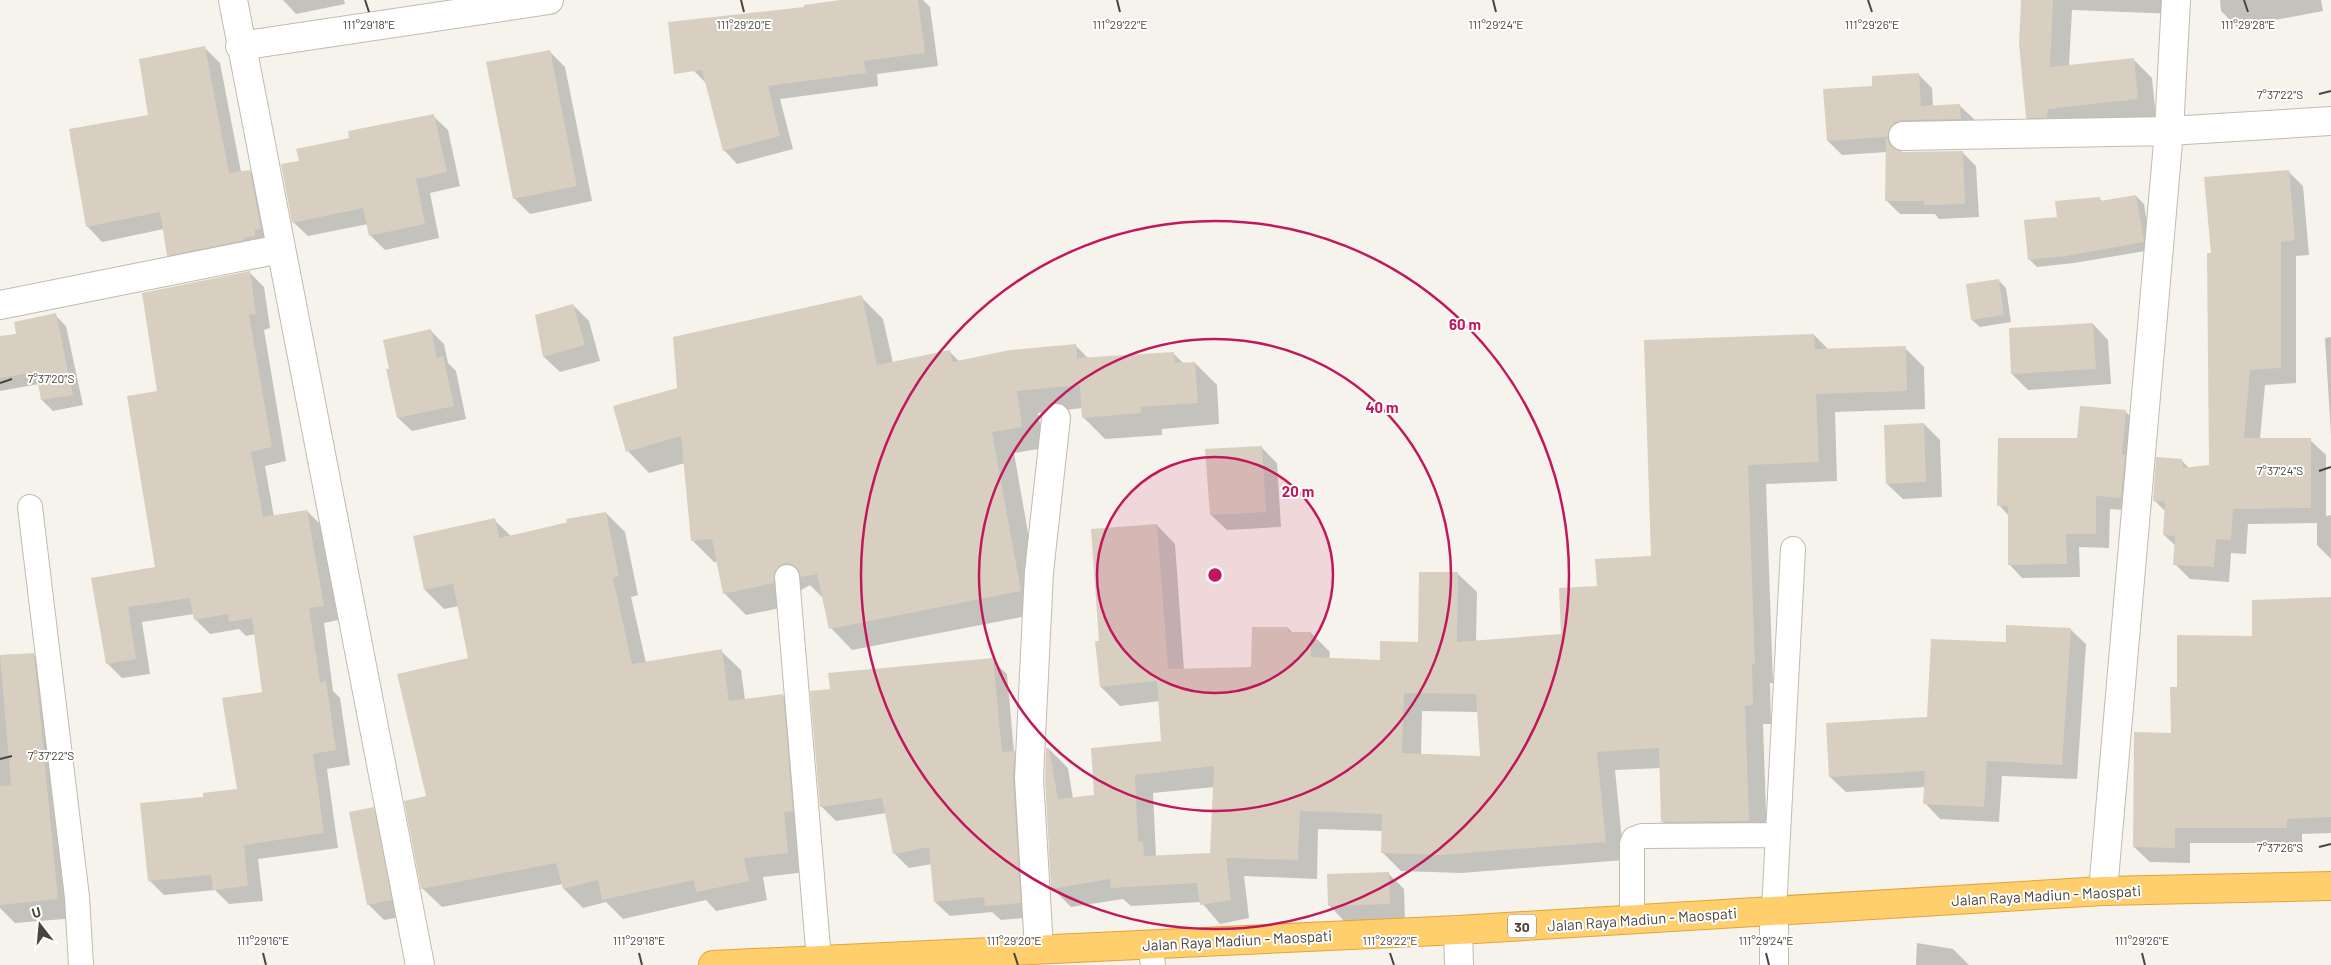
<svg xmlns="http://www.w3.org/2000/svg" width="2331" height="965" font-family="Barlow,sans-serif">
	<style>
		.shadow { fill: #0003; fill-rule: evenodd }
		.building { fill: #d8cfc1; fill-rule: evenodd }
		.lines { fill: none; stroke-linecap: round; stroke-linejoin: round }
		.lane-casing { stroke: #c2bbae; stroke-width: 26 }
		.street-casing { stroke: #c2bbae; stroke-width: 30 }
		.highway-casing { stroke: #e0a43c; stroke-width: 30 }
		.lane { stroke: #fff; stroke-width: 24 }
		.street { stroke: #fff; stroke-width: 28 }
		.highway { stroke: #ffcf6e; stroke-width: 28 }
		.ticks { fill: none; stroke: #4b4439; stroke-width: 2 }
		.ring { fill: none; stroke: #c2185b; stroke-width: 2.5 }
		.labels { text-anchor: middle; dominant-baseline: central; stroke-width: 4; stroke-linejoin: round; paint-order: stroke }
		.shield { fill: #fff; stroke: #817c74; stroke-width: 1 }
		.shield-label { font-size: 14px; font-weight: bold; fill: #4b4439 }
		.street-label { font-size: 15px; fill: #4b4439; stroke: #fff }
		.ticks-label { font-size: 12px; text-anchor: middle; fill: #4b4439; stroke: #fff; stroke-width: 4; stroke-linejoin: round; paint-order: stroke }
		.centre { fill: #c2185b; stroke: #fff; stroke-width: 2.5 }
		.ring-label { font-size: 15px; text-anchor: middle; font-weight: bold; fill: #c2185b; stroke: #fff; stroke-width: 4; stroke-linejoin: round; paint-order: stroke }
	</style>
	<rect width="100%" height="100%" fill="#f6f3ec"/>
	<!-- shadow -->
	<path class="shadow" d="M283,0h61l1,4 -49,10z
		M850,0h73l7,7 8,59 -61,8 1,12 -98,13 13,50 -56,15 -13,-14 -17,-66 -13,-13 112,-63z
		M2022,0h156v14l-106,-4 -3,56 64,-7 19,19 4,40 -110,18 -19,-18z
		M2220,0h101l2,11 -86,16 -16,-16z
		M205,48l15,15 21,109 9,-1 15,15 11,58 -93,26 -15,-15 -4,-26 -62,13 -15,-16 62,-110z
		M549,51l16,16 27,134 -62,13 -16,-16z
		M1918,74l14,14 1,19 26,-2 15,14v14l-71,10 -2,9h61l14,14 3,51 -40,2 -4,-5h-35l-14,-14 1,-48 -45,3 -14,-14 46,-54z
		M433,116l15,14 12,56 -30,7 9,45 -54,12 -15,-15 -2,-11 -60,12 -15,-14 7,-60 51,-23z
		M2288,171l15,15 6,69 -13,1v127l-31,2 -5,54 50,1 16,15v61l5,-1v44l-14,-14v-22l-69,1 -2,30 -15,-1 -2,29 -39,-3 -15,-15 1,-18 -12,-11 2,-23 -12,-12 27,-40 8,8 21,-2 2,-212z
		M2136,196l8,8 7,46 -77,13 -37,4 -8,-8 29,-40 41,-21 4,4z
		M249,272l15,15 6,41 -6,2 22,131 -21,5 9,51 33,-6 15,15 16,94 -14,3 9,68 7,7 10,67 -23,4 11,79 -80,11 5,42 -34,3 -14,-14 -51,5 -15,-15 56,-82 33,-8 25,-97 -8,-59 -9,2 -7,-7 -29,5 -15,-15 -1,-5 -52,8 8,52 -28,4 -15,-15 -14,-84 63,-11 2,-176z
		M1998,280l8,8 5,34 -31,5 -8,-7z
		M861,297l22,22 10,44 56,-12 11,11 115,-17 14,14 84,-6 11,11 11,-1 22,22 2,39 -57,5v6l-57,4 -22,-22v-9l-45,5 6,35 -30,5 28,160 -190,37 -21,-22 -7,-29 -14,-14 -14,8 -1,12 -49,10 -22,-22 -6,-31h-4l-22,-22 -7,-77 -36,10 -21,-22 50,-63z
		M573,305l16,16 11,40 -40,11 -16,-15 -8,-41z
		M55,315l11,11 17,79 -30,6 -11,-11 -3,-16 -39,7v-53l17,-4z
		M2093,324l15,16 3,44 -83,6 -16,-16z
		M431,331l13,13 4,19 8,8 10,48 -54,12 -14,-13z
		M1814,335l15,15 76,-2 19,19 1,42 -90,3 2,69 -71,3 7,199h-3l1,41h-8l4,116h-86l-18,-18 -2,-54 -46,2 9,90 -162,13 -61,-2 -19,-19 1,-21 -65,-2 -1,50 -73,-3 5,42 -29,6 -19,-22 -70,4 -8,-7 -52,8 -19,-19 -3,-139 19,19 5,31 22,-3 68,-54 -3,-41 -40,5 -19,-19v-45l56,-117 18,19 9,126 68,-2 36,-40 5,5h18l19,19 -1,7 52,2 38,-18 39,-69 19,18 -1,50 86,-7 36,-47 55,-31zM1422,711l57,1 3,45 -61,-2zM1215,787l-4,68 -55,2 -3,-64z
		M2331,337v98l-6,-97z
		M2125,411l14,14 -4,86 -25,-2 -1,39 -30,-1 1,30 -58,1 -13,-14v-48l-10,-11 79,-65z
		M1924,424l16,16 2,57 -39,2 -16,-15z
		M1261,447l16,16 4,64 -54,3 -16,-15z
		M606,513l19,19 13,63 -7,2 15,66 75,-12 20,19 4,30 38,-4 19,19 5,157 -44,5 4,23 -51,11 -10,-11 -83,19 -17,-17 -23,6 -19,-19 -1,-5 -121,23 -20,-19 6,-91 42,-138 -11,-53 -15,3 -19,-19 69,-70 17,16z
		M2331,599v234l-29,1v9h-112v20l-40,-1 -16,-15 38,-113 7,-46 75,-51z
		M2070,629l16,15 -9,135 -75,-3 -3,46 -59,-3 -15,-16v-16l-79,5 -16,-15 98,-59 79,-75z
		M33,654l19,19 24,245 -61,5 -15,-15v-253z
		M992,660l15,14 7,78 15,15 6,150 -34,3 -9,-8 -42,4 -15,-14 -3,-38 -23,4 -15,-15 -8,-40 -50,8 -15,-15z
		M373,809l16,15 17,92 -22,4 -16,-16z
		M1388,873l16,16 1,31 -60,2 -15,-16 -1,-31z
		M1917,943l36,6 16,16h-53z"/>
	<!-- building -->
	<path class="building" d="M840,0h78l7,53 -61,8 2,12 -98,13 12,50 -57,15 -21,-81 -28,4 -6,-52 136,-15v-2z
		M2021,0h32l-3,67 84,-9 4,41 -90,10 -1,9h-21l-7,-74z
		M205,46l24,127 21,-3 11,59 -6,1v6l-11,2 1,2 -78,16 -7,-44 -74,15 -17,-98 79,-14 -9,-56z
		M550,50l27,136 -64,13 -27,-137z
		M1919,73l2,33 39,-2 1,15 -58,1 -8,2 -6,7 -2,8 2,7 6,5 8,3 60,-1 2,53 -41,1v-4h-39l1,-64 -59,4 -4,-52 49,-3v-10z
		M434,114l13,58 -31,7 9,45 -56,12 -6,-28 -71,15 -11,-59 18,-3 -3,-12 53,-11 -1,-7z
		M2289,170l6,70 -14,2v126l-31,2 -6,68h67v70l-78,1 -2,31 -15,-1 -2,28 -41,-2 2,-29 -12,-1 2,-33 -12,-1 3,-44 26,2 1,9 26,-3 -2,-212h4l-7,-76z
		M2136,195l8,47 -78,14 -38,4 -4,-40 33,-3 -2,-16 45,-4v4z
		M250,271l6,43 -7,1 23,132 -21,5 12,65 44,-7 17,96 -15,2 11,74 6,-1 10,69 -23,4 11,79 -80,12 4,41 -35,4 -2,-15 -63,6 -8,-78 63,-6v-4l34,-4 -15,-91 40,-6 -10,-74 -23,4 -1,-8 -34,6 -4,-22 -62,9 8,52 -30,5 -15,-86 64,-11 -28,-171 30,-5 -15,-98z
		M1999,279l5,36 -33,5 -5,-36z
		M862,295l15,70 73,-15 2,12 58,-12 66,-6 2,24v-10l96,-6 1,11 20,-1 3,41 -57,4v6l-59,5 -2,-33 -63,6 5,36 -30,5 29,159 -192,38 -12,-55 -16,3 -2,-7 -7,-6 -7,-1 -6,3 -5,6v11l-51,11 -11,-55 -21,2 -10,-105 -55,16 -13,-46 64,-18 -4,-51z
		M573,304l12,41 -42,12 -8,-42z
		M56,313l17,82 -32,5 -5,-28 -36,6v-42l16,-2 -2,-12z
		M2093,323l3,46 -85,5 -2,-46z
		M431,329l6,29 6,-2 11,50 -57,12 -11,-49h3l-6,-29z
		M1814,334l1,15 91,-3 1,45 -91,3 3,68 -71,3 7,199h-3l1,41 -8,1 4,115 -88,1 -2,-74 -62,4 9,90 -164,13 -61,-2 1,-39 -82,-3 -2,49 -72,-2 5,42 -31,5 -3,-22 -86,5 -1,-9 -59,10 -6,-111 1,-30h3l9,51 36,-4 -3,-47 70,-7 -4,-60 -57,6 -5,-46h4l-8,-112 66,-5 11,145 83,-2 1,-40h36v5h23v25l69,3v-19l38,1 1,-70h39l-1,70 104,-8 -2,-46 38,-2 -2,-27 56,-3 -7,-216zM1404,693l72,1 4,62 -78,-3zM1214,766l-4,87 -66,3 -1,-14h-5l-3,-67z
		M2080,406l46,4 -4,45h3l-4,43 -25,-2v38h-30l1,30 -59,1v-59h-11l1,-68h79z
		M1924,423l2,59 -40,2 -2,-59z
		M1262,446l4,66 -56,3 -5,-66z
		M606,512l13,64 -6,2 19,86 90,-15 7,52 54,-7 10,117 -9,1 4,41 -44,5 5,23 -53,11 -2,-12 -92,20 -4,-20 -35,9 -7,-26 -135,26 -17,-88 22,-5 -29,-122 71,-16 -15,-74 -29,6 -11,-54 82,-18 4,20 68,-15 -1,-4z
		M2331,597v220l-44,2v9h-112v20l-42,-1 1,-115 37,1 -1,-46h7v-52l75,1v-36z
		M2006,625l65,3 -9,137 -75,-4 -3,46 -61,-3 2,-33 -96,6 -3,-54 101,-6 4,-78 75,3z
		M34,653l24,246 -58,6v-119l11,-1 -11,-130z
		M993,658l9,94 13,-1 -2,28 8,124 -36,3 -1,-9 -50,5 -5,-55 -36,7 -11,-56 -62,9 -10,-116 20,-2 -2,-16z
		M374,807l18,93 -25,5 -18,-93z
		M1389,872l1,32 -62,2 -1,-32z"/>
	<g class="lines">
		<defs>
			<path id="lane" d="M30,507l47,390 4,68
				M787,577l32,383
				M1774,910l19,-361
				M1632,919v-75l2,-5 8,-3 135,-1
				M1150,944l3,21"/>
			<path id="street" d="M233,0l187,965
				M240,46l309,-46
				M1903,136l266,-5 162,-10
				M0,305l280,-56
				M2103,891l66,-760 7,-131
				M1458,930l1,35
				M1039,949l-10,-171 10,-206 17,-154
				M1774,965v-55"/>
			<path id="highway" d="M713,965l745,-35 645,-39 228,-5"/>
		</defs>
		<!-- lane casing -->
		<use href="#lane" class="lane-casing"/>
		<!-- street casing -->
		<use href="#street" class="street-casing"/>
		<!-- highway casing -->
		<use href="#highway" class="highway-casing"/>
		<!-- lane -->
		<use href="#lane" class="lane"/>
		<!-- street -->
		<use href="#street" class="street"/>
		<!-- highway -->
		<use href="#highway" class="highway"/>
	</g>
	<!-- ticks -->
	<path class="ticks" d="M365,0l4,12M741,0l3,12M1117,0l3,12M1493,0l3,12M1868,0l4,12M2244,0l4,12M2319,94l12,-3M0,383l12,-4M2319,471l12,-4M0,759l12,-3M2319,847l12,-3M263,953l3,12M639,953l3,12M1014,953l4,12M1390,953l4,12M1766,953l3,12M2142,953l3,12"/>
	<!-- distance rings -->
	<circle cx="1215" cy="575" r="118" fill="#c2185b" fill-opacity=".12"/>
	<g class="ring">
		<circle cx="1215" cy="575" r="118"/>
		<circle cx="1215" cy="575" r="236"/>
		<circle cx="1215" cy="575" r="354"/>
	</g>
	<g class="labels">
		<!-- shield labels -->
		<rect class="shield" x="1508" y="914.5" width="28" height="23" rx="4"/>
		<g class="shield-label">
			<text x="1522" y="926">30</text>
		</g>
		<!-- street labels -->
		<g class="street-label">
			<text transform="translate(2046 895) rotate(-3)">Jalan Raya Madiun - Maospati</text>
			<text transform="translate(1642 919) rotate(-4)">Jalan Raya Madiun - Maospati</text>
			<text transform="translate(1237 940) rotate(-3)">Jalan Raya Madiun - Maospati</text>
		</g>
	</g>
	<g class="ticks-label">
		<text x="369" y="29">111°29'18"E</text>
		<text x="744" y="29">111°29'20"E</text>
		<text x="1120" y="29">111°29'22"E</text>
		<text x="1496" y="29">111°29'24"E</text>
		<text x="1872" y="29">111°29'26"E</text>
		<text x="2248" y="29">111°29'28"E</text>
		<text x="2280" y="99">7°37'22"S</text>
		<text x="51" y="383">7°37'20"S</text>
		<text x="2280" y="475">7°37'24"S</text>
		<text x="51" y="760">7°37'22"S</text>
		<text x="2280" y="852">7°37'26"S</text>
		<text x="263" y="945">111°29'16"E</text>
		<text x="639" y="945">111°29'18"E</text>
		<text x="1014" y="945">111°29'20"E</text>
		<text x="1390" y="945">111°29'22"E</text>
		<text x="1766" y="945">111°29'24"E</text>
		<text x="2142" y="945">111°29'26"E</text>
	</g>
	<circle cx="1215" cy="575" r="8" class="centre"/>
	<g class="ring-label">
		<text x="1465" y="330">60 m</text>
		<text x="1382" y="413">40 m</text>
		<text x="1298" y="497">20 m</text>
	</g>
	<!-- north arrow -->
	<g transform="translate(40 925) rotate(344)" stroke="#ffffff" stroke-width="4" paint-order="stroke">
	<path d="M0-4L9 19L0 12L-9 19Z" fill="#4b4439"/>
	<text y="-8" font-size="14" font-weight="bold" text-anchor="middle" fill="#4b4439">U</text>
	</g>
</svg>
